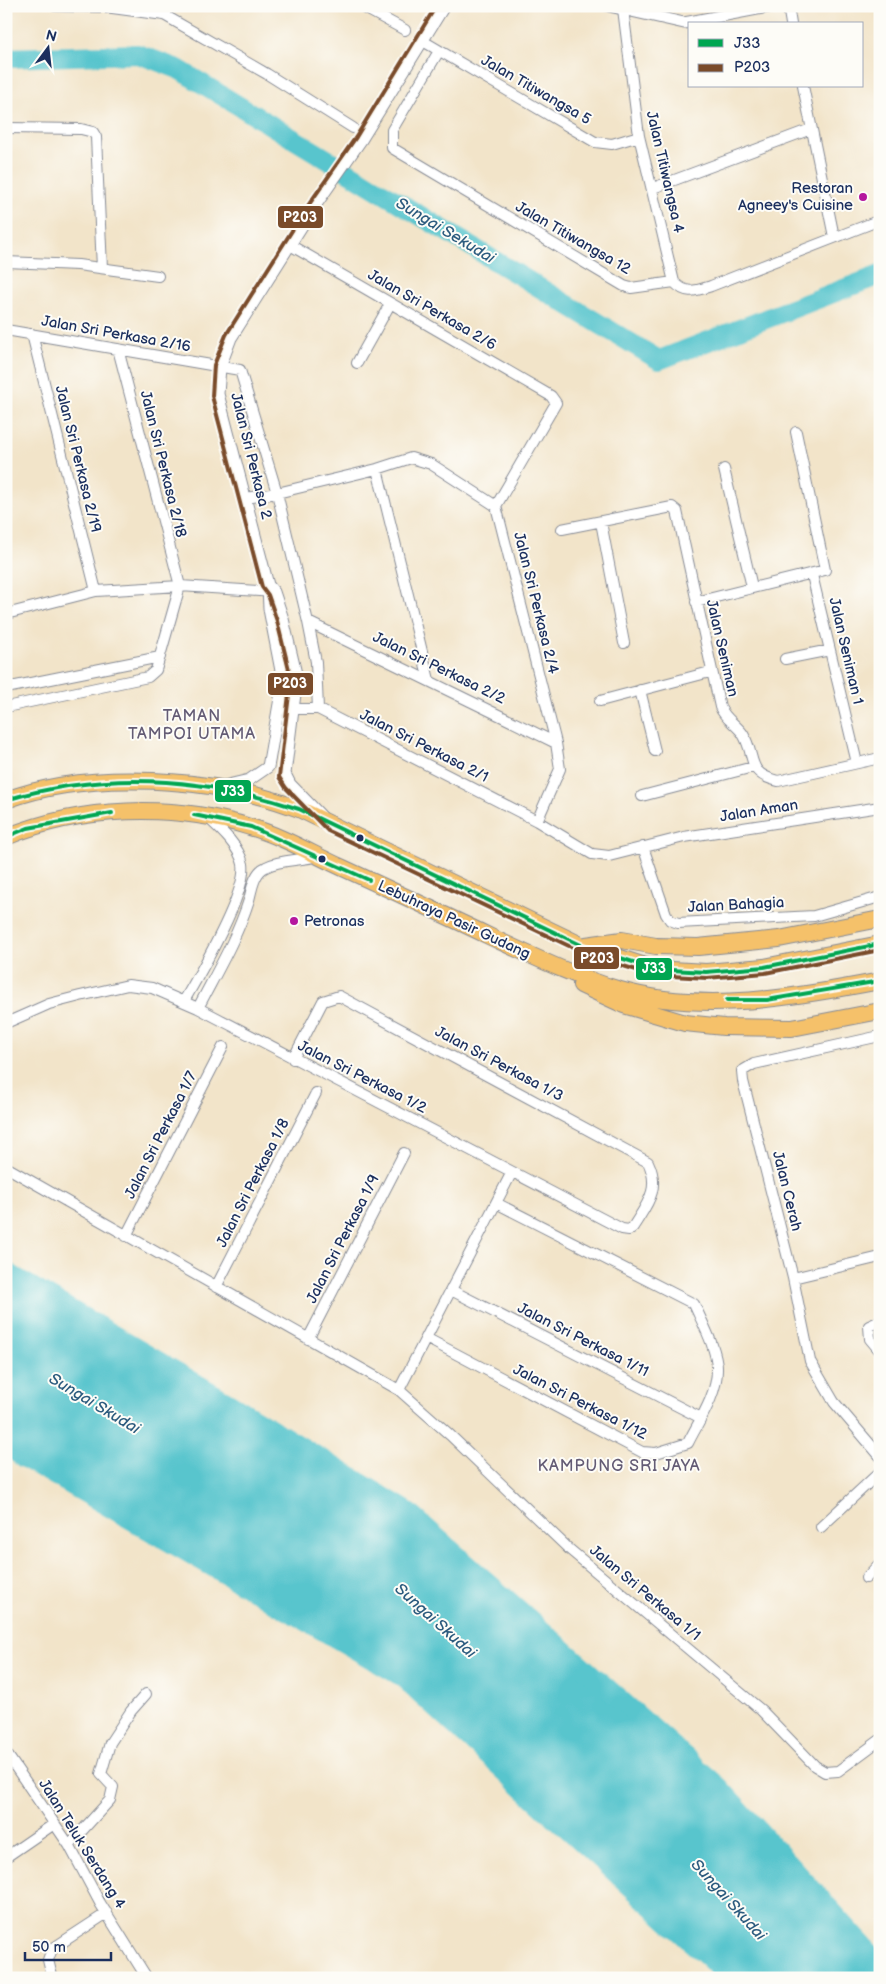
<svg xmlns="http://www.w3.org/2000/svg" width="886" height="1984" font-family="'Balsamiq Sans',sans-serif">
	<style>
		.water { fill: #58c5cd; stroke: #3a7a96 }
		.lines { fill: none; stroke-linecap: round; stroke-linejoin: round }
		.river { stroke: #58c5cd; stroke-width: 20 }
		.minor-casing { stroke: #868a94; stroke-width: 12 }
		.tertiary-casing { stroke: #868a94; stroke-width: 13 }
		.trunk-casing { stroke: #868a94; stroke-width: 18 }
		.minor { stroke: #fff; stroke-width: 10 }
		.tertiary { stroke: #fff; stroke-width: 11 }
		.trunk { stroke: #f5c16b; stroke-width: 16 }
		.bus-1-casing { stroke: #fdfcf7; stroke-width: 8 }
		.bus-2-casing { stroke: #fdfcf7; stroke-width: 8 }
		.bus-1 { stroke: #00a651; stroke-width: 4 }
		.bus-2 { stroke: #7a4b2a; stroke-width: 4 }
		.poi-dot { fill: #b5179e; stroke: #fdfcf7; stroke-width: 2 }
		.bus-dot { fill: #1b2f5e; stroke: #fdfcf7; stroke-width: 2 }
		.labels { text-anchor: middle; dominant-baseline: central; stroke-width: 4; stroke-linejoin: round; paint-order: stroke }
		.street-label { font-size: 15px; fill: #1b2f5e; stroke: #fdfcf7 }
		.poi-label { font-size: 15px; fill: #1b2f5e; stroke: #fdfcf7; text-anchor: end }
		.water-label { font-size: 16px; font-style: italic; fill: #2d5c7f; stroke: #fdfcf7 }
		.neighbourhood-label { font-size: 16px; letter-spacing: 1px; fill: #645c75; stroke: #fdfcf7 }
		.line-badge { stroke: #fdfcf7; stroke-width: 2 }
		.badge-label { font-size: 14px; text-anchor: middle; font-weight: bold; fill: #fff }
	</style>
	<rect width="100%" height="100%" fill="#fdfcf7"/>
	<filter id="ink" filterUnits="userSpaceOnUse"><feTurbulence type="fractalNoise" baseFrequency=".02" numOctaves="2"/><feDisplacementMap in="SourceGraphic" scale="10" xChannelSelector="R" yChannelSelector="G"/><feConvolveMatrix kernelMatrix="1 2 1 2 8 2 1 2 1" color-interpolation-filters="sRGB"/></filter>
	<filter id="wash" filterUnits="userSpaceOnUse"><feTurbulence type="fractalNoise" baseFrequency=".0096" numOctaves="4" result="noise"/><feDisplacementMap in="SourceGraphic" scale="20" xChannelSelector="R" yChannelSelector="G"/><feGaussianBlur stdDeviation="1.12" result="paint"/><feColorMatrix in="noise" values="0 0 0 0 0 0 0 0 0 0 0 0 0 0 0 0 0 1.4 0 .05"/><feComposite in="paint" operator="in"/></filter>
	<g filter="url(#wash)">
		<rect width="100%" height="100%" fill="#f2e4c9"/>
		<!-- water -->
		<path class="water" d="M6,1272l225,132 176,107 312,276 161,177v14h-153l-11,-13 -315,-289 -380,-220 -15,-11z"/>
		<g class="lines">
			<!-- river -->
			<path class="river" d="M6,58l132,-4 40,15 481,291 221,-85
				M6,1272l225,132 176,107 312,276 161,177
				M6,1445l15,11 380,220 315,289 11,13"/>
		</g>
	</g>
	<g filter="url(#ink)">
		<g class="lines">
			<defs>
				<path id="minor" d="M55,6l50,1 59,8 6,-9
					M361,6l44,24
					M788,6l3,18
					M623,9l16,127 35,146c12,13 21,9 37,4l169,-66
					M164,15l103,59 86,54
					M423,41l172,101 17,2 27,-8
					M439,51l-47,79v18l232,138 7,2 43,-6
					M803,86l31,151
					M6,128l75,1 12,3 3,5 6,131
					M653,188l158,-59
					M290,245l261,151 5,7 -60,103 60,237 4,26 -23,52
					M6,262l72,3 80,11
					M6,330l234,40 37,123 31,129 8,40 2,47
					M32,334l64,257
					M357,363l33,-59
					M377,469l52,211
					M724,469l28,118
					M246,498l31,-5 100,-24 34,-11 20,6 65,42
					M601,522l23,121
					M562,529l110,-22 5,4 43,196c5,12 16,17 23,27 14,24 2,39 35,47l102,-23
					M812,575l45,188
					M696,602l129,-32 -29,-138
					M6,614l90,-23 84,-5 94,6
					M308,622l248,121
					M785,659l45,-9
					M6,688l154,-31
					M640,690l15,61
					M600,701l110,-29
					M6,707l142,-30 8,-7 24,-84 -62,-237
					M295,709h23l219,112 55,33 17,2 75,-19 196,-30
					M642,796l111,-29
					M643,847l23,67 4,6 8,3 136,-7 66,-19
					M184,1001c15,-26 64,-110 59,-137 -4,-18 -22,-34 -35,-46
					M198,1008c18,-35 39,-70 51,-108 3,-11 5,-28 17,-33 15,-8 36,-6 52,-11
					M6,1023l43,-19 31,-8 48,-11 24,3 46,20 424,221 7,1 4,-3c14,-23 28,-38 15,-65l-309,-166 -16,5 -30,58
					M880,1036l-126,28 -12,7 1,10 50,197 17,83 24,41 46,54
					M6,1167l393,223 51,45 119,114 192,161 54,56 10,6 13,-1 42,-31
					M126,1236l97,-189
					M793,1278l87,-21
					M216,1287l100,-194
					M451,1290l250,128
					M880,1321l-11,5 1,13 10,12
					M426,1338l216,114 14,1 32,-10c11,-22 29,-48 29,-73 1,-19 -15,-48 -23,-66l-198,-101
					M308,1339l96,-186
					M399,1390l113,-218
					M821,1527l59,-55
					M866,1578l14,-15
					M6,1753l63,92 31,58 47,75
					M69,1845l41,-45 3,-13 -12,-13 9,-31 21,-32 15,-17
					M6,1857l48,-33
					M50,1978l2,-2 -4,-16 4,-11 55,-36"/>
				<path id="tertiary" d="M609,6l75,17 89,-17
					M268,585l6,7 9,27 14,59 -12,96 5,10 32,33
					M224,786l25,-6 19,-13 15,-86 -14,-72 -1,-24 -50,-191 2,-27 11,-29 79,-125 51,-73 83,-134"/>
				<path id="trunk" d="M6,800c82,-31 212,-23 293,9l284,137 72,23 51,3 58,-5 116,-23
					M6,837c75,-31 167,-34 244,-10 32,9 62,27 93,41 50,23 100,46 150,70 41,19 83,39 127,52 82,24 178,7 260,-9
					M586,945l36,-5 34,6 42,1 81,-8 101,-20
					M581,985l43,20 61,18 39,4 68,1 88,-17"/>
			</defs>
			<!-- minor casing -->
			<use href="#minor" class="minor-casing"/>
			<!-- tertiary casing -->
			<use href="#tertiary" class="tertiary-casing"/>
			<!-- trunk casing -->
			<use href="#trunk" class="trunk-casing"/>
			<!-- minor -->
			<use href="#minor" class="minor"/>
			<!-- tertiary -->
			<use href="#tertiary" class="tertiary"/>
			<!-- trunk -->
			<use href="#trunk" class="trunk"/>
			<defs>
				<path id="bus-1" d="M6,800c97,-29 197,-23 293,9l284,137 72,23 51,3 58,-5 116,-23
					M194,815l57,12 118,53
					M6,837l22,-9 84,-15
					M727,1000h40l113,-19"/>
				<path id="bus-2" d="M436,6l-80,131 -51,73 -79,125 -12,30 -2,31 50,191 6,8 9,26 14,57 -12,99 7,11 42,43 262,125 63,19 54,3 58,-5 115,-23"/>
			</defs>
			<!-- bus-1 casing -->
			<use href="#bus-1" class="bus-1-casing"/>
			<!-- bus-2 casing -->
			<use href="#bus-2" class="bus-2-casing"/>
			<!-- bus-1 -->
			<use href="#bus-1" class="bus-1"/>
			<!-- bus-2 -->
			<use href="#bus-2" class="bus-2"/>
		</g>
	</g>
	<!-- markers -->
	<g class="poi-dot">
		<circle cx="863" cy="197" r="5"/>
		<circle cx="294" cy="921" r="5"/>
	</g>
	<g class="bus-dot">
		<circle cx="360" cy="838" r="4.5"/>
		<circle cx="322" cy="859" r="4.5"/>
	</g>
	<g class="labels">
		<!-- street labels -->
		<g class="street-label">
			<text transform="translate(536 90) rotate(30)">Jalan Titiwangsa 5</text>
			<text transform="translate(665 172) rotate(77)">Jalan Titiwangsa 4</text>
			<text transform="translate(573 238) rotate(30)">Jalan Titiwangsa 12</text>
			<text transform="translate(432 310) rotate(30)">Jalan Sri Perkasa 2/6</text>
			<text transform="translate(116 334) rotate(10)">Jalan Sri Perkasa 2/16</text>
			<text transform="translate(251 456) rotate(76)">Jalan Sri Perkasa 2</text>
			<text transform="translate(78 459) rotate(76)">Jalan Sri Perkasa 2/19</text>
			<text transform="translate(163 464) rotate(76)">Jalan Sri Perkasa 2/18</text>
			<text transform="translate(536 603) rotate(76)">Jalan Sri Perkasa 2/4</text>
			<text transform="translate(722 648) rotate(77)">Jalan Seniman</text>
			<text transform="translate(846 651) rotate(77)">Jalan Seniman 1</text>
			<text transform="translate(439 668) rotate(26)">Jalan Sri Perkasa 2/2</text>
			<text transform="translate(424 746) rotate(27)">Jalan Sri Perkasa 2/1</text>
			<text transform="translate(759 811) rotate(-9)">Jalan Aman</text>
			<text transform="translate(736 905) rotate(-3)">Jalan Bahagia</text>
			<text transform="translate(454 920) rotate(25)">Lebuhraya Pasir Gudang</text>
			<text transform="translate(499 1064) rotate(28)">Jalan Sri Perkasa 1/3</text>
			<text transform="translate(362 1077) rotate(27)">Jalan Sri Perkasa 1/2</text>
			<text transform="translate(161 1135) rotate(-63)">Jalan Sri Perkasa 1/7</text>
			<text transform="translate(253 1183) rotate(-63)">Jalan Sri Perkasa 1/8</text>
			<text transform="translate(787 1191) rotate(76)">Jalan Cerah</text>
			<text transform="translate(343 1239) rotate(-63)">Jalan Sri Perkasa 1/9</text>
			<text transform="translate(583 1340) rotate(27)">Jalan Sri Perkasa 1/11</text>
			<text transform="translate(580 1402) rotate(27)">Jalan Sri Perkasa 1/12</text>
			<text transform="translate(645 1593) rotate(40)">Jalan Sri Perkasa 1/1</text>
			<text transform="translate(82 1844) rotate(58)">Jalan Teluk Serdang 4</text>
		</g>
		<!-- poi labels -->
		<g class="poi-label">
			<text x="853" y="188">Restoran<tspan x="853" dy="17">Agneey's Cuisine</tspan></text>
			<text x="304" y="921" text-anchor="start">Petronas</text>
		</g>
		<!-- water labels -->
		<g class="water-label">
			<text transform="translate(445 231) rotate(31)">Sungai Sekudai</text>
			<text transform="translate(94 1404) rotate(31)">Sungai Skudai</text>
			<text transform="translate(435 1621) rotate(42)">Sungai Skudai</text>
			<text transform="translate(728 1900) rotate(48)">Sungai Skudai</text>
		</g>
		<!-- neighbourhood labels -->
		<g class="neighbourhood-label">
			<text x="192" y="716">TAMAN<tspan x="192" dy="18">TAMPOI UTAMA</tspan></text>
			<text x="619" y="1466">KAMPUNG SRI JAYA</text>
		</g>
	</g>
	<g class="line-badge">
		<rect x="277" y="205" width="47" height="24" rx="5" fill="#7a4b2a"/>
		<rect x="267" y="672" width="47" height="24" rx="5" fill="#7a4b2a"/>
		<rect x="214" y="779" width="38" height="24" rx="5" fill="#00a651"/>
		<rect x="573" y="946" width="47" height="24" rx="5" fill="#7a4b2a"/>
		<rect x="635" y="957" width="38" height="24" rx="5" fill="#00a651"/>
	</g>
	<g class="badge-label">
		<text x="300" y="222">P203</text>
		<text x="290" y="688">P203</text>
		<text x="233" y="796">J33</text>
		<text x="597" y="963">P203</text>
		<text x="654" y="973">J33</text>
	</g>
	<!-- margin -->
	<rect width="886" height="1984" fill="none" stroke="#fdfcf7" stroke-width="25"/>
	<!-- legend -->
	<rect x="688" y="22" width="175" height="65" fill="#fdfcf7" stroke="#a3aaba"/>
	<rect x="698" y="39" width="25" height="8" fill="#00a651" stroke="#a3aaba"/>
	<text x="734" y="48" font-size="15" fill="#1b2f5e">J33</text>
	<rect x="698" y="64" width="25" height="8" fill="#7a4b2a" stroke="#a3aaba"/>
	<text x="734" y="72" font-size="15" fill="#1b2f5e">P203</text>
	<!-- north arrow -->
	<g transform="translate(48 48) rotate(15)" stroke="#fdfcf7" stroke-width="4" paint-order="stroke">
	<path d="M0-4L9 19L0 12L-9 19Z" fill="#1b2f5e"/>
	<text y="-8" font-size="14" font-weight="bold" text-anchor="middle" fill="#1b2f5e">N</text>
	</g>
	<!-- scale -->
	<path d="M25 1952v8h86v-8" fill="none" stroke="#1b2f5e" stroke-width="2.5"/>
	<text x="32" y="1952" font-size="15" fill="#1b2f5e" stroke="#fdfcf7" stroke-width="4" paint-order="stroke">50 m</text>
</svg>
